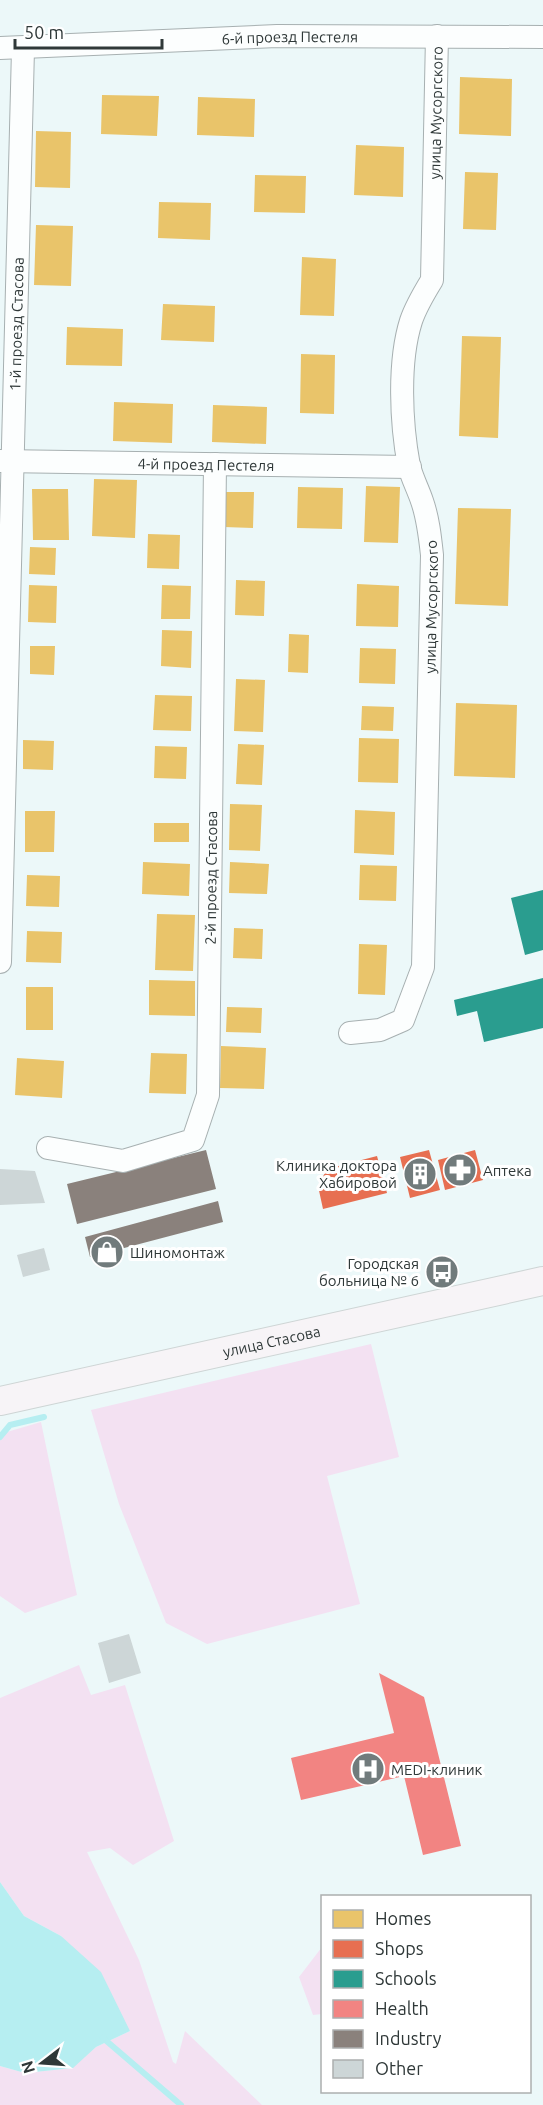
<svg xmlns="http://www.w3.org/2000/svg" width="543" height="2105" font-family="Ubuntu,sans-serif">
	<style>
		.green { fill: #f3e1f2 }
		.water { fill: #b6eef1 }
		.homes { fill: #e9c46a }
		.shops { fill: #e76f51 }
		.schools { fill: #2a9d8f }
		.health { fill: #f28482 }
		.industry { fill: #8a817c }
		.lines { fill: none; stroke-linecap: round; stroke-linejoin: round }
		.stream { stroke: #b6eef1; stroke-width: 6 }
		.building { fill: #cdd6d7 }
		.minor-casing { stroke: #a7b0b1; stroke-width: 24 }
		.major-casing { stroke: #ced5d5; stroke-width: 30 }
		.minor { stroke: #fcfefe; stroke-width: 22 }
		.major { stroke: #f7f4f7; stroke-width: 28 }
		.labels { text-anchor: middle; dominant-baseline: central; stroke-width: 6; stroke-linejoin: round; paint-order: stroke }
		.street-label { font-size: 15px; fill: #2f3838; stroke: #fff }
		.poi-label { font-size: 15px; fill: #2f3838; stroke: #fff; text-anchor: start }
	</style>
	<rect width="100%" height="100%" fill="#ecf8f9"/>
	<!-- green -->
	<path class="green" d="M371,1344l28,113 -72,19 33,128 -153,40 -41,-21 -47,-119 -28,-94z
		M41,1422l36,173 -52,18 -25,-17v-162z
		M79,1665l12,30 34,-10 49,156 -41,24 -23,-17 -23,4 52,108 34,102 3,2 9,-33 77,74h-262v-39l25,7 47,-5 24,-21 34,-16 -69,-95 -37,-20 -24,-34v-184z
		M322,1947v67l-9,1 -14,-38z"/>
	<!-- water -->
	<path class="water" d="M0,1882l24,34 37,20 40,36 29,59 -34,16 -23,21 -48,5 -25,-7z"/>
	<!-- homes -->
	<path class="homes" d="M460,77l52,2 -1,57 -52,-2z
		M102,95l57,1 -2,40 -56,-2z
		M198,97l57,2 -1,38 -57,-2z
		M36,131l35,1 -1,56 -35,-1z
		M356,145l48,2 -1,50 -49,-2z
		M465,172l33,1 -2,57 -33,-1z
		M255,175l51,1 -1,37 -51,-1z
		M159,202l52,1 -1,37 -52,-2z
		M36,225l37,1 -2,60 -37,-1z
		M302,257l34,2 -2,57 -34,-1z
		M163,304l52,2 -1,36 -53,-2z
		M67,327l56,2 -1,37 -56,-1z
		M462,336l39,1 -3,101 -39,-2z
		M301,354l34,1 -1,59 -34,-1z
		M114,402l59,2 -1,39 -59,-2z
		M213,405l54,2 -1,37 -54,-2z
		M94,479l43,1 -2,58 -43,-2z
		M366,486l34,1 -2,56 -34,-1z
		M298,487l45,1 -1,41 -45,-1z
		M32,489h36l1,51h-36z
		M225,492h29l-1,36 -29,-1z
		M458,508l53,1 -3,97 -53,-2z
		M148,534l32,1 -1,34 -32,-1z
		M30,547l26,1 -1,27 -26,-1z
		M236,580l29,1 -1,35 -29,-1z
		M357,584l42,2 -1,41 -42,-1z
		M29,585l28,1 -1,37 -28,-1z
		M162,585l29,1 -1,33h-29z
		M162,630l30,1 -1,37 -30,-2z
		M289,634l20,1 -1,38 -20,-1z
		M30,646h25l-1,29 -24,-1z
		M360,648l36,1 -1,35 -36,-1z
		M236,679l29,1 -2,52 -29,-1z
		M155,695l37,1 -1,35 -38,-1z
		M456,703l61,2 -2,73 -61,-2z
		M362,706l32,1 -1,24 -32,-1z
		M359,738l40,1 -1,44 -40,-1z
		M23,740l31,1 -1,29 -30,-1z
		M238,744l26,1 -2,40 -26,-1z
		M155,746l32,1 -1,32 -32,-1z
		M230,804l32,1 -2,46 -31,-1z
		M355,810l40,2 -1,43 -40,-2z
		M25,811h30l-1,41h-29z
		M154,823h35v19h-35z
		M143,862l47,2 -1,32 -47,-2z
		M230,862l39,2 -2,30 -38,-1z
		M360,865l37,1 -1,35 -37,-1z
		M27,875l33,1 -1,31 -33,-1z
		M157,914l38,1 -2,56 -38,-1z
		M234,928l29,1 -1,30 -29,-1z
		M27,931l35,1 -1,31 -35,-1z
		M359,944l28,1 -2,50 -27,-1z
		M149,980l46,1v35l-46,-1z
		M26,987h27v43h-27z
		M227,1007l35,1 -1,25 -35,-1z
		M221,1046l45,2 -2,41 -44,-1z
		M151,1053l36,1 -1,40 -37,-1z
		M17,1058l47,3 -2,37 -47,-3z"/>
	<!-- shops -->
	<path class="shops" d="M429,1150l11,40 -30,8 -10,-41z
		M475,1150l8,30 -38,10 -7,-30z
		M377,1156l10,37 -64,16 -5,-23 9,-17z"/>
	<!-- schools -->
	<path class="schools" d="M543,890v60l-18,5 -14,-57z
		M543,978v50l-59,14 -7,-31 -20,5 -3,-16z"/>
	<!-- health -->
	<path class="health" d="M379,1673l45,24 37,149 -38,9 -19,-79 -103,24 -10,-42 103,-25z"/>
	<!-- industry -->
	<path class="industry" d="M206,1150l10,39 -139,35 -10,-40z
		M218,1201l5,21 -133,35 -5,-20z"/>
	<g class="lines">
		<!-- stream -->
		<path class="stream" d="M0,1437l10,-12 34,-8
			M103,2038l78,67"/>
	</g>
	<!-- building -->
	<path class="building" d="M0,1169l35,2 10,32 -45,2z
		M44,1248l6,22 -27,7 -6,-22z
		M129,1634l12,39 -32,10 -11,-40z"/>
	<g class="lines">
		<defs>
			<g id="minor">
				<path id="s1" d="M0,48l277,-12 266,1"/>
				<path id="s2" d="M0,461l410,6"/>
				<path id="s3" d="M0,962l23,-913"/>
				<path id="s4" d="M350,1033l30,-3 23,-10 20,-53 9,-412c-2,-19 -4,-37 -10,-54 -4,-12 -10,-23 -13,-35 -8,-42 -11,-104 2,-145 5,-15 13,-28 21,-41l5,-244"/>
				<path id="s5" d="M48,1148l75,13 70,-21 15,-45 7,-631"/>
			</g>
			<g id="major">
				<path id="s6" d="M0,1401l543,-120"/>
			</g>
		</defs>
		<!-- minor casing -->
		<use href="#minor" class="minor-casing"/>
		<!-- major casing -->
		<use href="#major" class="major-casing"/>
		<!-- minor -->
		<use href="#minor" class="minor"/>
		<!-- major -->
		<use href="#major" class="major"/>
	</g>
	<!-- icons -->
	<defs>
		<symbol id="pharmacy-disc" viewBox="-11 -11 22 22"><circle r="9.5" fill="#717b7c" stroke="#fff"/><path d="M-2-6h4v4h4v4h-4v4h-4v-4h-4v-4h4Z" fill="#fff"/></symbol>
		<symbol id="building-disc" viewBox="-11 -11 22 22"><circle r="9.5" fill="#717b7c" stroke="#fff"/><path d="M-4-6H4V6H1V3H-1V6H-4ZM-2.5-4.3h1.7v1.8h-1.7ZM.8-4.3h1.7v1.8H.8ZM-2.5-1h1.7V.8h-1.7ZM.8-1h1.7V.8H.8Z" fill="#fff"/></symbol>
		<symbol id="shop-disc" viewBox="-11 -11 22 22"><circle r="9.5" fill="#717b7c" stroke="#fff"/><path d="M-5-2.5h2.3a2.7 3.5 0 0 1 5.4 0H5L5.5 6h-11ZM-1.5-2.5h3a1.5 2.3 0 0 0-3 0Z" fill="#fff"/></symbol>
		<symbol id="bus-disc" viewBox="-11 -11 22 22"><circle r="9.5" fill="#717b7c" stroke="#fff"/><path d="M-5-6H5V4H4V6H2V4H-2V6H-4V4H-5ZM-3.5-4V0h7V-4ZM-3.5 1.2v1.5H-2V1.2ZM2 1.2v1.5H3.5V1.2Z" fill="#fff"/></symbol>
		<symbol id="hospital-disc" viewBox="-11 -11 22 22"><circle r="9.5" fill="#717b7c" stroke="#fff"/><path d="M-5-5h3v3.5h4V-5h3V5h-3V1.5h-4V5h-3Z" fill="#fff"/></symbol>
	</defs>
	<g fill-rule="evenodd">
		<use href="#pharmacy-disc" x="441" y="1151" width="38" height="38"/>
		<use href="#building-disc" x="401" y="1155" width="38" height="38"/>
		<use href="#shop-disc" x="88" y="1233" width="38" height="38"/>
		<use href="#bus-disc" x="423" y="1253" width="38" height="38"/>
		<use href="#hospital-disc" x="349" y="1750" width="38" height="38"/>
	</g>
	<g class="labels">
		<!-- street labels -->
		<g class="street-label">
			<text stroke="none"><textPath href="#s1" startOffset="290">6-й проезд Пестеля</textPath></text>
			<text stroke="none"><textPath href="#s4" startOffset="976">улица Мусоргского</textPath></text>
			<text stroke="none"><textPath href="#s3" startOffset="638">1-й проезд Стасова</textPath></text>
			<text stroke="none"><textPath href="#s2" startOffset="206">4-й проезд Пестеля</textPath></text>
			<text stroke="none"><textPath href="#s4" startOffset="472">улица Мусоргского</textPath></text>
			<text stroke="none"><textPath href="#s5" startOffset="414">2-й проезд Стасова</textPath></text>
			<text stroke="none"><textPath href="#s6" startOffset="278">улица Стасова</textPath></text>
		</g>
		<!-- poi labels -->
		<g class="poi-label">
			<text x="397" y="1165" text-anchor="end">Клиника доктора<tspan x="397" dy="17">Хабировой</tspan></text>
			<text x="483" y="1170">Аптека</text>
			<text x="130" y="1252">Шиномонтаж</text>
			<text x="419" y="1263" text-anchor="end">Городская<tspan x="419" dy="17">больница № 6</tspan></text>
			<text x="391" y="1769">MEDI-клиник</text>
		</g>
	</g>
	<!-- legend -->
	<rect x="321" y="1895" width="210" height="198" fill="#ffffff" stroke="#acafaf" stroke-width="1.5"/>
	<rect x="333" y="1910" width="30" height="18" fill="#e9c46a" stroke="#acafaf" stroke-width="1.5"/>
	<text x="375" y="1925" font-size="18" fill="#2f3838">Homes</text>
	<rect x="333" y="1940" width="30" height="18" fill="#e76f51" stroke="#acafaf" stroke-width="1.5"/>
	<text x="375" y="1955" font-size="18" fill="#2f3838">Shops</text>
	<rect x="333" y="1970" width="30" height="18" fill="#2a9d8f" stroke="#acafaf" stroke-width="1.5"/>
	<text x="375" y="1985" font-size="18" fill="#2f3838">Schools</text>
	<rect x="333" y="2000" width="30" height="18" fill="#f28482" stroke="#acafaf" stroke-width="1.5"/>
	<text x="375" y="2015" font-size="18" fill="#2f3838">Health</text>
	<rect x="333" y="2030" width="30" height="18" fill="#8a817c" stroke="#acafaf" stroke-width="1.5"/>
	<text x="375" y="2045" font-size="18" fill="#2f3838">Industry</text>
	<rect x="333" y="2060" width="30" height="18" fill="#cdd6d7" stroke="#acafaf" stroke-width="1.5"/>
	<text x="375" y="2075" font-size="18" fill="#2f3838">Other</text>
	<!-- north arrow -->
	<g transform="translate(42 2063) rotate(253)" stroke="#ffffff" stroke-width="4.5" paint-order="stroke">
	<path d="M0-4.5L10 22L0 15L-10 22Z" fill="#2f3838"/>
	<text y="-9" font-size="16" font-weight="bold" text-anchor="middle" fill="#2f3838">N</text>
	</g>
	<!-- scale -->
	<path d="M15 39v9h147v-9" fill="none" stroke="#2f3838" stroke-width="3"/>
	<text x="24" y="39" font-size="18" fill="#2f3838" stroke="#ffffff" stroke-width="4.5" paint-order="stroke">50 m</text>
</svg>
